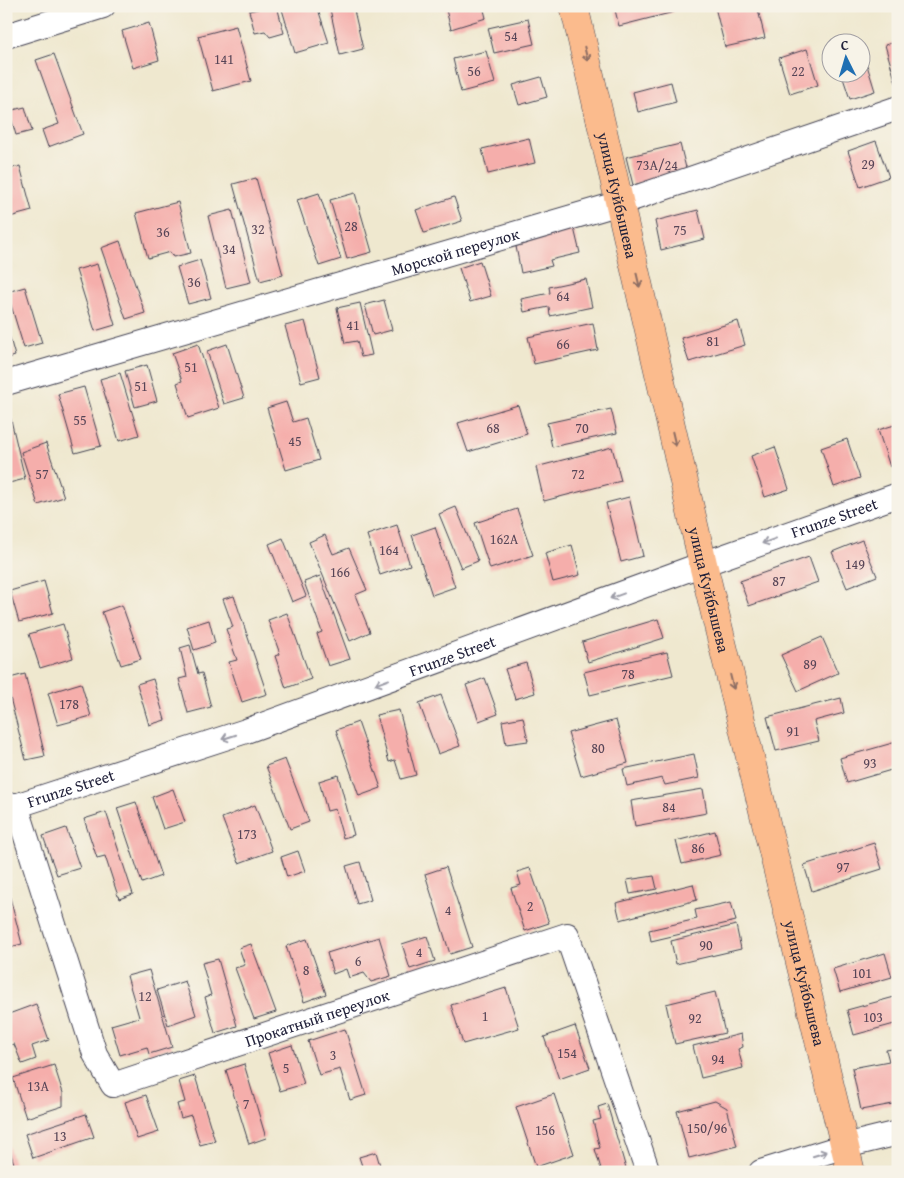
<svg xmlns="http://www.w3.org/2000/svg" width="904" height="1178" font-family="'Gentium Book Plus',serif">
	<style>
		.building { fill: #f5aeab }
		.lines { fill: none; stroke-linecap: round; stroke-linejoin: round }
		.minor-casing { stroke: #414051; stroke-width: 26 }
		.major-casing { stroke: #414051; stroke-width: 29 }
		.minor { stroke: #fff; stroke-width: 24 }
		.major { stroke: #fbbb8d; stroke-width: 28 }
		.oneway { stroke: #8e6e64 }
		.oneway2 { stroke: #9c9ca7 }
		.labels { text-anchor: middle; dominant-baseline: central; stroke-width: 5; stroke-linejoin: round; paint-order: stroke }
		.number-label { font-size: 14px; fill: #574557 }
		.street-label { font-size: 16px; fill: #22223b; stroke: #f7f3e8 }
	</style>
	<rect width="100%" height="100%" fill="#f7f3e8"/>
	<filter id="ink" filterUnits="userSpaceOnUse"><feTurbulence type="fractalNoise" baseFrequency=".02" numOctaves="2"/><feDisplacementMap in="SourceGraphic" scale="10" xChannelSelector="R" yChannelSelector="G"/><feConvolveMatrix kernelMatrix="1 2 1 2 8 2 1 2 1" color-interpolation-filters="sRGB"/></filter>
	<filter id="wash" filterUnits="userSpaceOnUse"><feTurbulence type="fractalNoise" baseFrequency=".0096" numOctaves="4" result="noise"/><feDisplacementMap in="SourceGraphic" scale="20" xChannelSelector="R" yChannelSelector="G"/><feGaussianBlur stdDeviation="1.12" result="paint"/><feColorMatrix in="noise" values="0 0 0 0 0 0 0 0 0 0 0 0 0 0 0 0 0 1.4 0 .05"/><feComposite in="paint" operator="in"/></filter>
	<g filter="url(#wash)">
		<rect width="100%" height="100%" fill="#efe8cf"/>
		<g id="blocks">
			<!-- building -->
			<path class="building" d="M257,6h20l7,27 -14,4 -5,-6 -10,2 -6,-22 9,-2z
				M281,6h36l12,37 -34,10z
				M342,6h11l10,43 -23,6 -10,-46z
				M445,6h38l3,12 -35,11z
				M614,6h58l2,6 -55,14z
				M757,6l8,32 -40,9 -10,-40z
				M528,19l6,25 -40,9 -6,-25z
				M149,23l10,37 -26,8 -11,-37z
				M236,26l15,55 -38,10 -15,-55z
				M898,41v42h-2l-11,-38z
				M807,49l11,36 -28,9 -11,-36z
				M862,49l13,42 -25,8 -9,-27h21z
				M486,51l9,32 -34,9 -8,-33z
				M54,54l29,80 -35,13 -6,-17 17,-6 -23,-64z
				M541,77l6,20 -28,8 -6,-20z
				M671,82l5,20 -38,10 -5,-20z
				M25,107l7,24 -16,4 -7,-24z
				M529,138l6,25 -47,11 -6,-25z
				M876,141l13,36 -29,10 -12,-36z
				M680,144l7,28 -54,13 -7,-28z
				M20,166l12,45 -26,7v-48z
				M256,178l27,97 -23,6 -27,-97z
				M319,193l22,66 -22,7 -22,-66z
				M355,193l17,59 -25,7 -17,-59z
				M454,197l8,24 -38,12 -8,-23z
				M178,202l13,51 -18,4 -3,-5 -22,6 -12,-45z
				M232,210l19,72 -25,6 -18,-72z
				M698,210l7,29 -44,11 -6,-29z
				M574,228l6,25 -30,7 2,6 -31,7 -6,-32z
				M120,241l25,72 -19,6 -25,-71z
				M200,260l11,38 -23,6 -11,-37z
				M480,261l11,35 -21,6 -11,-34z
				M97,264l18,61 -20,6 -19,-61z
				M586,279l6,28 -42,9 -1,-9 -25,5 -3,-13 29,-6 -1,-6z
				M25,287l17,56 -18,5 -17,-56z
				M384,300l8,30 -19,5 -8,-30z
				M360,303l12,52 -11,2 -4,-16 -12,2 -8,-35z
				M305,321l15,56 -19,5 -16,-56z
				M738,321l7,24 -56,17 -8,-24z
				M593,323l5,27 -64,14 -6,-27z
				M6,324l9,32 -9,3z
				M198,344l21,64 -31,10 -11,-35 5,-2 -10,-28z
				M227,344l17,54 -20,6 -17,-53z
				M147,365l10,36 -22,6 -10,-36z
				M120,373l19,62 -20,6 -19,-62z
				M84,387l17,59 -26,7 -17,-59z
				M286,402l7,20 13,-4 13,42 -33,10 -19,-62z
				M7,403l18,76 -16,4 -3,-11z
				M518,405l9,29 -59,18 -10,-29z
				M611,409l6,24 -65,14 -5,-24z
				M898,424v41l-8,2 -12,-37z
				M847,439l13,39 -26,9 -13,-39z
				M46,443l18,54 -26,8 -17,-53z
				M612,447l9,34 -77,20 -8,-34z
				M775,447l14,42 -24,8 -14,-41z
				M629,497l14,59 -22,6 -15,-59z
				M456,507l22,54 -17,7 -22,-54z
				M517,509l16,46 -43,14 -15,-46z
				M397,525l13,40 -30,10 -13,-40z
				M435,527l20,60 -23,8 -20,-60z
				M325,535l8,19 16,-6 18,42 -12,5 15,37 -20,9 -41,-99z
				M283,538l23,58 -14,6 -23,-58z
				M862,540l15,36 -30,12 -15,-36z
				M572,545l8,30 -27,7 -8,-29z
				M809,557l9,25 -69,24 -9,-25z
				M320,576l30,83 -22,7 -11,-32 5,-2 -18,-50z
				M44,581l9,32 -34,9 -9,-31z
				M234,596l33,98 -25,8 -13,-40 8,-2 -11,-31 7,-2 -10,-28z
				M122,605l19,54 -20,6 -19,-53z
				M287,613l24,66 -25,9 -11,-32 5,-2 -12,-34z
				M658,619l6,19 -76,24 -6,-20z
				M209,620l6,23 -21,7 -7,-23z
				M63,624l10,34 -33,10 -11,-34z
				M822,637l16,36 -40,18 -17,-36z
				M190,645l8,29 4,-1 9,34 -23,6 -9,-34 8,-2 -7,-29z
				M667,652l6,23 -83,20 -6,-23z
				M526,663l9,30 -20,6 -10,-30z
				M25,674l20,82 -19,4 -20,-78v-3z
				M485,678l13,36 -19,7 -13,-36z
				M153,679l12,41 -16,5 -12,-41z
				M81,683l10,33 -33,9 -10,-32z
				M441,695l19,51 -22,8 -19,-51z
				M841,698l3,15 -30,8 5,20 -43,10 -9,-34z
				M399,710l17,65 -15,4 -6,-19 -6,2 -13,-47z
				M523,717l5,24 -22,3 -4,-23z
				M616,720l12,43 -47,13 -13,-43z
				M358,722l23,66 -22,8 -23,-66z
				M896,742l2,5v21l-51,15 -7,-25z
				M694,754l5,24 -34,7 -3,-7 -35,8 -4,-17z
				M285,759l24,63 -19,7 -24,-63z
				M338,775l16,60 -11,3 -8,-29 -8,2 -8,-30z
				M173,789l12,33 -22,7 -11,-32z
				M703,789l4,24 -72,13 -4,-25z
				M136,802l25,74 -19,7 -25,-75z
				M255,805l17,46 -33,12 -17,-45z
				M106,812l27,82 -14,5 -14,-43 -8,2 -13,-39z
				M66,828l14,40 -23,7 -14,-39z
				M715,831l6,24 -39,9 -6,-23z
				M874,843l8,26 -70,22 -8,-26z
				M298,851l7,20 -18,6 -6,-20z
				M360,862l11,38 -14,4 -11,-38z
				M446,867l26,80 -22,7 -25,-80z
				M530,868l19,55 -24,8 -14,-43 10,-3 -4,-13z
				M654,876l3,13 -27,5 -3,-14z
				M693,884l4,16 -77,20 -4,-17z
				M6,890h2l14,54 -16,4z
				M731,902l5,19 -85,20 -2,-11 48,-11 -2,-9z
				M736,925l5,24 -65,15 -5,-23z
				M427,936l8,25 -25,8 -8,-25z
				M379,937l12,39 -20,6 -7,-9 -15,5 -3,-9 -13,5 -6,-21z
				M307,939l19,55 -22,8 -18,-56z
				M251,944l25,68 -22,7 -19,-51 10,-3 -6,-17z
				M885,953l7,24 -52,15 -7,-23z
				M218,959l19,67 -22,7 -10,-36 6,-2 -9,-32z
				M149,970l23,77 -23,7 -2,-7 -27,8 -9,-30 28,-8 -12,-41z
				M185,981l11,34 -28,10 -11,-35z
				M506,988l13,40 -56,16 -12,-39z
				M715,992l10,41 -50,11 -9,-40z
				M898,996v27l-44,12 -7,-25z
				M36,1004l13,36 -17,6 4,13 -14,5 -8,-20 -8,2v-31z
				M575,1026l15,42 -31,11 -15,-42z
				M345,1029l21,66 -16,5 -10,-31 -21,6 -11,-34z
				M741,1034l2,13 -5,2 5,19 -42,10 -8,-32z
				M292,1045l12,39 -24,7 -12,-38z
				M898,1048v55l-37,7 -9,-42 37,-7 -3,-11z
				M244,1064l22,74 -17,6 -23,-74z
				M54,1065l9,28v13l-37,12 -13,-40z
				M195,1076l20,65 -15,4 -9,-30 -10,3 -4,-14 8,-2 -6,-21z
				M554,1094l20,60 -38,13 -20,-60z
				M146,1095l13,37 -22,7 -12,-37z
				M715,1101l12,7 10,38 -48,12 -12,-47z
				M607,1104l20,68h-25l-7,-23 5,-1 -7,-27 8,-2 -3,-12z
				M86,1114l8,23 -61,21 -8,-24z
				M7,1141l7,23 -8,2v-24z
				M376,1152l6,20h-18l-5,-15z"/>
		</g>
	</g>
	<g filter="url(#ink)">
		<use href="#blocks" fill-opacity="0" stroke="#414051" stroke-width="1"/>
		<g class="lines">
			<defs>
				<g id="minor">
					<path d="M6,36l97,-30"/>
					<path id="s1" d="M6,383l614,-180 278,-95"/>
					<path id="s2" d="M16,805l79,249 18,31 454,-150 81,237"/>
					<path id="s3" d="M6,809l240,-78 457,-167 195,-69"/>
					<path d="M761,1172l84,-26 53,-13"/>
				</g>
				<g id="major">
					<path id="s4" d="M574,6l129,558 148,608"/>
				</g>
			</defs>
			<!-- minor casing -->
			<use href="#minor" class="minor-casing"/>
			<!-- major casing -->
			<use href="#major" class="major-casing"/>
			<!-- minor -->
			<use href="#minor" class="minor"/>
			<!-- major -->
			<use href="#major" class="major"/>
		</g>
		<!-- one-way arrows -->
		<defs><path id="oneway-shaft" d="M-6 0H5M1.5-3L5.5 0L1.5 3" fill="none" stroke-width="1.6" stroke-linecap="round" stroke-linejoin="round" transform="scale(1.25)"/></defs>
		<g class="oneway">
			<use href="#oneway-shaft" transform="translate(586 54) rotate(77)"/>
			<use href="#oneway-shaft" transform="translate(638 280) rotate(77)"/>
			<use href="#oneway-shaft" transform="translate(674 439) rotate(77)"/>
			<use href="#oneway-shaft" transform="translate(732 682) rotate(76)"/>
		</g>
		<g class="oneway2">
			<use href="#oneway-shaft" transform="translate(769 541) rotate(160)"/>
			<use href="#oneway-shaft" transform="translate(617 596) rotate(160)"/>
			<use href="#oneway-shaft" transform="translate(382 682) rotate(160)"/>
			<use href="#oneway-shaft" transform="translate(229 737) rotate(162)"/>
			<use href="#oneway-shaft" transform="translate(820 1154) rotate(-17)"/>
		</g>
	</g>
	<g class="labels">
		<!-- number labels -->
		<g class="number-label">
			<text x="511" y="36">54</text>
			<text x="224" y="59">141</text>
			<text x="474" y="71">56</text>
			<text x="798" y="71">22</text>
			<text x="868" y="164">29</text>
			<text x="657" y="165">73А/24</text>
			<text x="351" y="226">28</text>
			<text x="258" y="229">32</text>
			<text x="680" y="230">75</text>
			<text x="163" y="232">36</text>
			<text x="229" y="249">34</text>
			<text x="194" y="282">36</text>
			<text x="563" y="296">64</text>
			<text x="353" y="325">41</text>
			<text x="713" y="341">81</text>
			<text x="563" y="344">66</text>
			<text x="191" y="367">51</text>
			<text x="141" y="386">51</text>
			<text x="80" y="420">55</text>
			<text x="493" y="428">68</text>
			<text x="582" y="428">70</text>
			<text x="295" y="441">45</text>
			<text x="42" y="474">57</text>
			<text x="578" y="474">72</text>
			<text x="504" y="539">162А</text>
			<text x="389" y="550">164</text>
			<text x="855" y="564">149</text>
			<text x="340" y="572">166</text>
			<text x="779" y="581">87</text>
			<text x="810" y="664">89</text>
			<text x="628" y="674">78</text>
			<text x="69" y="704">178</text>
			<text x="793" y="731">91</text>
			<text x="598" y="748">80</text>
			<text x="870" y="763">93</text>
			<text x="669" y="807">84</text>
			<text x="247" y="834">173</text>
			<text x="698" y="848">86</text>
			<text x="843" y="867">97</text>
			<text x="530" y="906">2</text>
			<text x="448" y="910">4</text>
			<text x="706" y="945">90</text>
			<text x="419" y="952">4</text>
			<text x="358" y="961">6</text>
			<text x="306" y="970">8</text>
			<text x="862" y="973">101</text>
			<text x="145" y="996">12</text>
			<text x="485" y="1016">1</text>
			<text x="873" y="1017">103</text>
			<text x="695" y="1018">92</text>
			<text x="567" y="1053">154</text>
			<text x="333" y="1055">3</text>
			<text x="718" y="1059">94</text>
			<text x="286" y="1068">5</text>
			<text x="38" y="1086">13А</text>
			<text x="246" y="1104">7</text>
			<text x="707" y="1128">150/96</text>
			<text x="545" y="1130">156</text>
			<text x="60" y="1136">13</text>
		</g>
		<!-- street labels -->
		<g class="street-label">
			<text stroke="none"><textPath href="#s4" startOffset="194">улица Куйбышева</textPath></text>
			<text stroke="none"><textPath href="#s1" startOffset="468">Морской переулок</textPath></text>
			<text stroke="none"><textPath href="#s3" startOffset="878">Frunze Street</textPath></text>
			<text stroke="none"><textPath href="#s4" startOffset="599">улица Куйбышева</textPath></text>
			<text stroke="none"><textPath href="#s3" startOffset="472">Frunze Street</textPath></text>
			<text stroke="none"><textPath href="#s3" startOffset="68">Frunze Street</textPath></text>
			<text stroke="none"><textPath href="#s4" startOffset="1004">улица Куйбышева</textPath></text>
			<text stroke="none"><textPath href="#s2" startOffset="512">Прокатный переулок</textPath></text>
		</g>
	</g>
	<!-- margin -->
	<rect width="904" height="1178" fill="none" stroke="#f7f3e8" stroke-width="25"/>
	<!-- north arrow -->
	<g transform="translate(846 58) rotate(355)"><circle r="24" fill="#f7f3e8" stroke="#a29fa3"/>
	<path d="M0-4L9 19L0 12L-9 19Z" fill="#1f6fb2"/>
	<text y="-8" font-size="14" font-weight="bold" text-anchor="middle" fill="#22223b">С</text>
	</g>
</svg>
